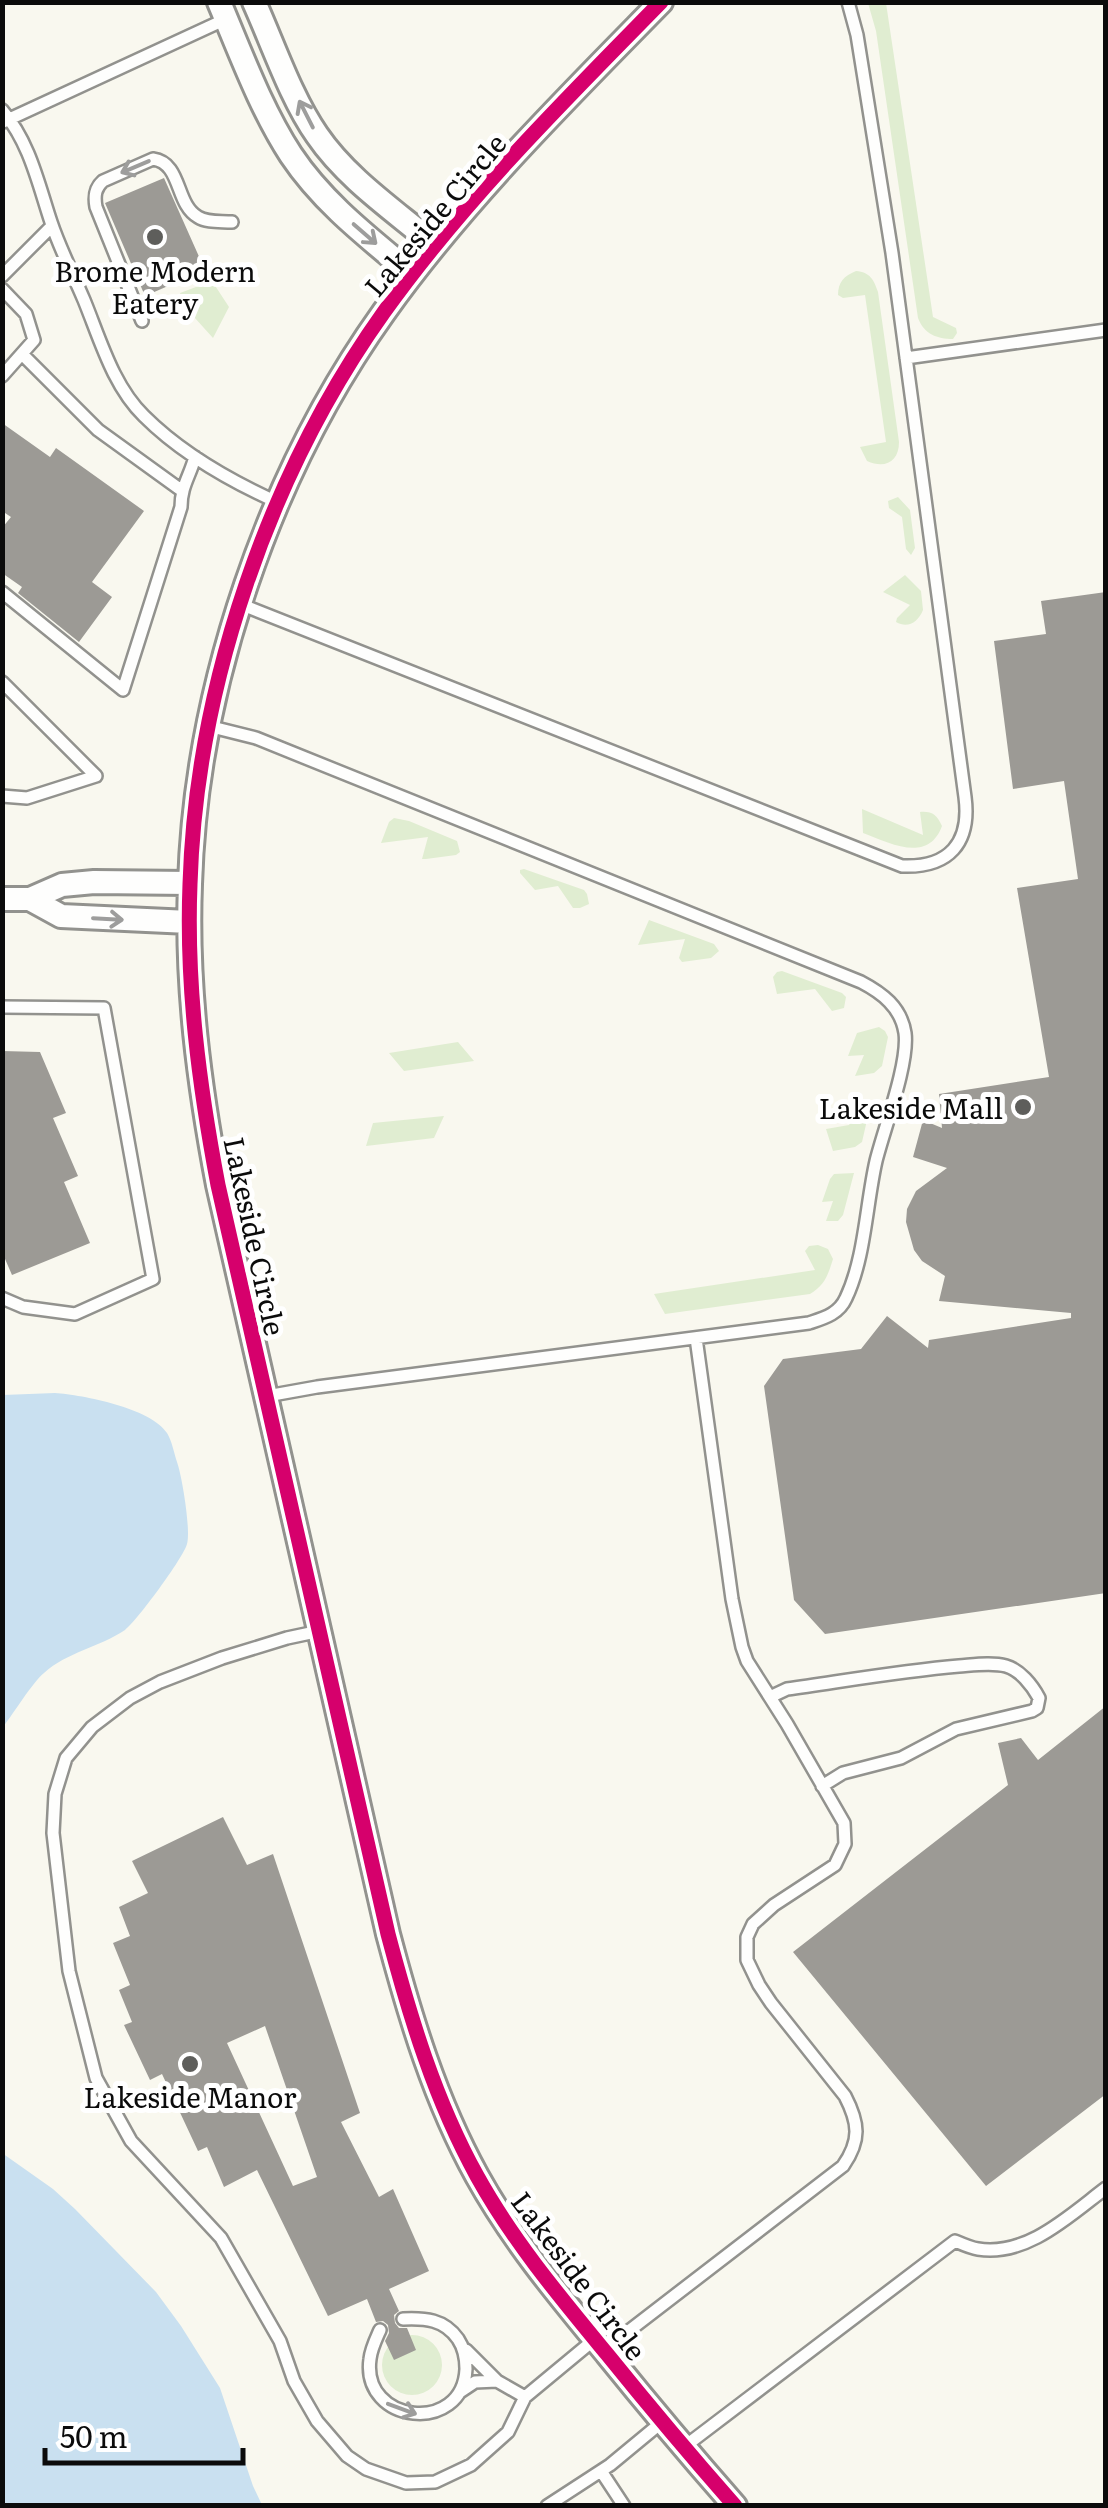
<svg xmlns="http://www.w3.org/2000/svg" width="1108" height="2508" font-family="Literata,serif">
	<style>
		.green { fill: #e0edd1 }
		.water { fill: #c9e0f0 }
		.building { fill: #9c9a95; fill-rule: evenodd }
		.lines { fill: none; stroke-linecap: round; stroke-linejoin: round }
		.service-casing { stroke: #92928e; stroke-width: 16 }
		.minor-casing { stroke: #92928e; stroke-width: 28 }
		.service { stroke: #fefefd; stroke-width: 11 }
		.minor { stroke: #fefefd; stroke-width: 22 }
		.cycleway-casing { stroke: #fff; stroke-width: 21 }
		.cycleway { stroke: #d6006c; stroke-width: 15 }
		.oneway { stroke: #9d9d9c }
		.poi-dot { fill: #5e5e5b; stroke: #fff; stroke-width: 4 }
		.labels { text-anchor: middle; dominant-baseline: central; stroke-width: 10; stroke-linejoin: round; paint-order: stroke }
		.street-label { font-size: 28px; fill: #0b0b0b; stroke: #fff }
		.poi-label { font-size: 28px; fill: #0b0b0b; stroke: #fff }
	</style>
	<rect width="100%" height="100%" fill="#f9f8ef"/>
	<!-- green -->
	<path class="green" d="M868,3h18l47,314 23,11 1,5 -4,6c-16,0 -29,-5 -35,-21l-42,-287z
		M856,271c14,1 18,9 22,21l21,150c0,20 -14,27 -32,19l-7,-14 26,-5 -21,-147 -22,3 -5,-3c0,-13 6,-19 18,-24z
		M212,281l17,26 -16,31 -28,-31 -5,-14z
		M898,497l12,13 5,38 -4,7 -5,-6 -4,-32 -13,-9 -1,-7z
		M905,575l16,16 2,19c-5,12 -15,19 -27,12l1,-4 13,-13 -27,-13z
		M862,809l61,26 -3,-23c12,-1 17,3 22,14 -14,38 -52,17 -79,7z
		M394,818l15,3 48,20 3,11 -4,3 -30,4h-4l6,-22 -47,6 8,-21z
		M524,869l60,21 3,4 2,10 -9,4h-7l-15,-22 -23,4 -15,-17v-3z
		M649,920l65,24 5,7 -8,7 -29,4 -3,-4 6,-19 -47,6z
		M782,971l60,22 4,4 -2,11 -12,3 -17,-22 -38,5 -4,-17 4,-5z
		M879,1027l6,4 3,6 -6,29 -8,7 -19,3 9,-21 -16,1 9,-23z
		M458,1042l16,19 -70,10 -15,-18z
		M865,1101l4,2 1,4 -8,35 -7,5 -22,4 -7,-22 23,-4 3,-5 -6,-17z
		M444,1116l-10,22 -68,8 7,-23z
		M854,1173l-11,42 -5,6h-12l7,-20 -11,1 8,-23 4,-5z
		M818,1245l10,4 5,10c-5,16 -8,26 -23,35l-145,20 -11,-20 161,-24 -10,-19 4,-5z
		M382 2365a30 30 0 1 1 60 0a30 30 0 1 1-60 0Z"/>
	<!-- water -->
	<path class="water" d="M55,1393c28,2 96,15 112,40 5,8 7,20 10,29 5,14 14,68 10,82 -3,13 -51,78 -62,86 -25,17 -58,22 -81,43 -12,10 -30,40 -41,54v-332z
		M2,2153l51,36 22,20 81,83 25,34 39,62 33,98 9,19h-259z"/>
	<!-- building -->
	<path class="building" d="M164,178l41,92 -60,26 -40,-93z
		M2,423l48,34 6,-9 88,63 -52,71 20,15 -33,45 -61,-49 4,-6 -20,-14v-45l9,-11 -9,-6z
		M1106,592v1001l-281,41 -31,-34 -30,-214 19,-27 78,-10 26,-33 41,32 1,-8 142,-22v-5l-132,-12 6,-25 -23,-15 -8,-11 -8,-28 1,-13 9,-18 31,-23 -34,-11 10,-37 19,8 -3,-34 110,-17 -32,-189 61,-9 -14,-98 -51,8 -19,-148 52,-7 -5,-33z
		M2,1051l38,1 26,61 -13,5 25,58 -14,6 26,61 -78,32 -10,-23z
		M1106,1706v388l-120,92 -193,-234 215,-167 -10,-42 23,-5 17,22z
		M223,1817l24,48 26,-11 87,259 -19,9 38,75 14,-8 36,82 -40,18 10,22 -5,4 1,8 4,5h8l9,22 -22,10 -9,-19 4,-8 -1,-8 -5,-4 -7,1 -9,-23 -39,17 -71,-146 -33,17 -17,-40 -9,4 -36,-77 -12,6 -26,-55 8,-3 -13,-32 11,-5 -17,-42 17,-7 -11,-29 29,-14 -16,-32zM265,2026l52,151 -24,9 -66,-143z"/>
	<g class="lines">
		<defs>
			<path id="service" d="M2,110c28,33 36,73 49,112 9,27 22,52 33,78 16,39 29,86 60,116 38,38 86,65 135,87
				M3,122l223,-103
				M2,276l50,-50
				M2,289l24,25 8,26 -32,36
				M142,321l-46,-114c-2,-11 -1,-19 7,-26l50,-22c29,4 22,45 45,58 9,6 23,4 34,5
				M22,354l76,76 83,60
				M906,358l200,-28
				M2,592l121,98 58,-183c0,-21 9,-31 14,-50
				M240,604l662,262c47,2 69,-23 63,-69l-73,-544 -35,-218 -9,-33
				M2,682l94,94 -69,22 -25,-2
				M208,726l48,12 605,244c21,11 40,25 44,51 4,30 -21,96 -29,128 -10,44 -11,97 -30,137 -7,16 -22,20 -37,25l-492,64 -50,9
				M2,1007l102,1 49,271 -78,35 -52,-7 -21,-9
				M320,1631l-33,7 -65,20 -62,24 -30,16 -38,29 -26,31 -11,36 -2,39 16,138 27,107 35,63 90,97 59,103 14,40 23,40 30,35 19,13 40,14 29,-1 36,-17 37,-33 17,-35 70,-58
				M770,1697l17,-8c57,-8 114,-18 172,-23 14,-1 33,-4 47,0 14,4 26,19 33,32l-2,10 -5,3 -76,18 -55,29 -58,15 -21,13
				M380,2330c-4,9 -9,19 -10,29 -9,65 93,76 96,10 0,-11 -2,-21 -8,-30 -14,-20 -33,-21 -55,-20
				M466,2350l31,31 28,16
				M604,2350l239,-184c18,-26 16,-43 2,-70l-74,-93 -12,-18 -12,-25v-23l6,-13 21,-19 61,-40 10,-21 -1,-21 -57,-99 -40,-63 -5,-14 -10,-48 -36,-261
				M460,2392l15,-10 22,-1
				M684,2447l271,-206c7,3 16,7 23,8 49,8 92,-34 128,-61
				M601,2471l23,35
				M547,2506l63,-41 52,-43"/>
			<path id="minor" d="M219,2c22,52 42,107 72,153 32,48 78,83 121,119
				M254,2c19,42 37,96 63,133 30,44 78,76 118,110
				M661,2c-96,98 -197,198 -277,310 -115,161 -188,375 -194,572 -4,102 9,201 28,301l170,749c22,83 47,166 89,242 36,65 83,121 130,178 42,52 84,102 128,152
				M2,899h28l32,-14 32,-3 96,1
				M30,899l31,17 128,6"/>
		</defs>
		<!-- service casing -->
		<use href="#service" class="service-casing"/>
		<!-- minor casing -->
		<use href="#minor" class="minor-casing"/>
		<!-- service -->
		<use href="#service" class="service"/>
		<!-- minor -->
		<use href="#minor" class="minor"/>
		<defs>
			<path id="cycleway" d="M661,2c-96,98 -197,198 -277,310 -115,161 -188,375 -194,572 -4,102 9,201 28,301l170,749c22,83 47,166 89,242 36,65 83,121 130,178 42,52 84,102 128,152"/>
		</defs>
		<!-- cycleway casing -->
		<use href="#cycleway" class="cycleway-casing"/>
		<!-- cycleway -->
		<use href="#cycleway" class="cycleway"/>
	</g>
	<!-- one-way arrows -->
	<defs><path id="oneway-shaft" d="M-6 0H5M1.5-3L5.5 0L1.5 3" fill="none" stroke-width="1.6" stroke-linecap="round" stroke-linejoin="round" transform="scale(2.5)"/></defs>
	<g class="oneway">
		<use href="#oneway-shaft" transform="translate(306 114) rotate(-117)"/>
		<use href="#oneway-shaft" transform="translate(135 167) rotate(157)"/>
		<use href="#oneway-shaft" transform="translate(365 234) rotate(41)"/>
		<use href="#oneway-shaft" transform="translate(108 919) rotate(3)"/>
		<use href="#oneway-shaft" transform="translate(402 2409) rotate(20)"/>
	</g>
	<!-- markers -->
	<g class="poi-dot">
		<circle cx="155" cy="237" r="10"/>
		<circle cx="1023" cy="1107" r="10"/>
		<circle cx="190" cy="2064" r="10"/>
	</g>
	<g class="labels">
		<!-- street labels -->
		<g class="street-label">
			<text transform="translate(434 214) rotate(-50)">Lakeside Circle</text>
			<text transform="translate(256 1236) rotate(78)">Lakeside Circle</text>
			<text transform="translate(580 2275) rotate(53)">Lakeside Circle</text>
		</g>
		<!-- poi labels -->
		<g class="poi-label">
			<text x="155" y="270">Brome Modern<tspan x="155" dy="32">Eatery</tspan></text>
			<text x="1003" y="1107" text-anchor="end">Lakeside Mall</text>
			<text x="190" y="2096">Lakeside Manor</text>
		</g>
	</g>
	<!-- border -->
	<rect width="1108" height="2508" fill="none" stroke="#0b0b0b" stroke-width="10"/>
	<!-- scale -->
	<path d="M45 2448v15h198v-15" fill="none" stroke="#0b0b0b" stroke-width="5"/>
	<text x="60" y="2448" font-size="30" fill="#0b0b0b" stroke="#ffffff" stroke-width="8" paint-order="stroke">50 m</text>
</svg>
